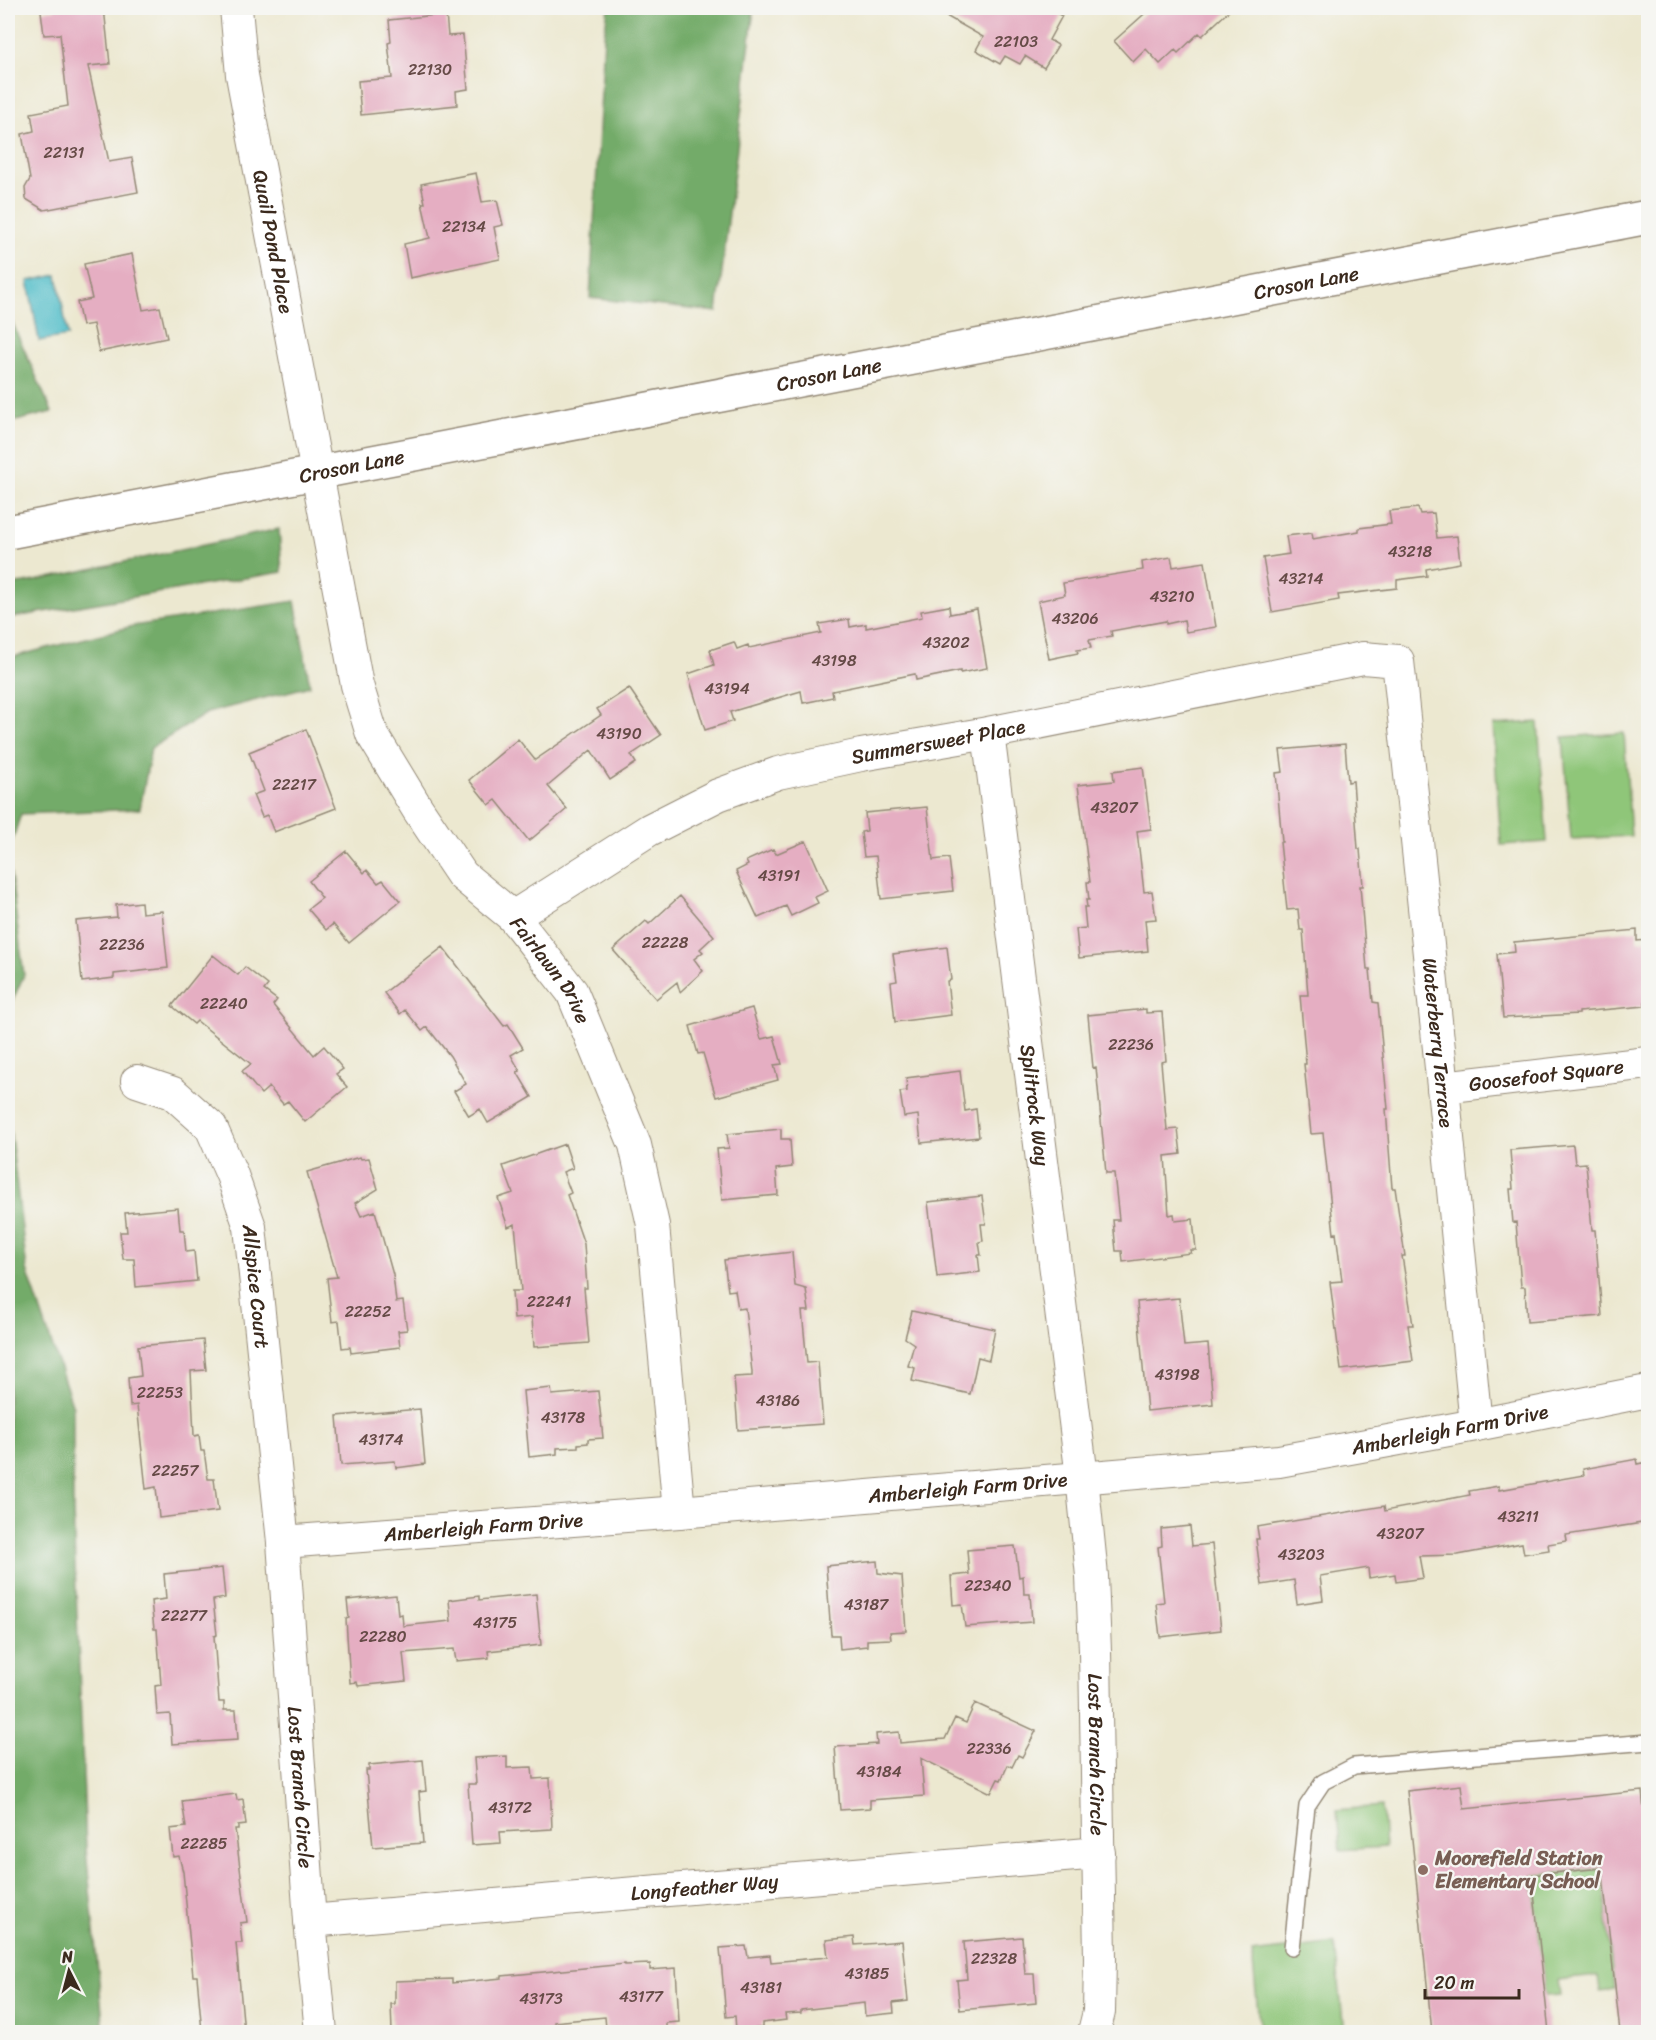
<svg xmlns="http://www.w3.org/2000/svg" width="1656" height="2040" font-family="Sriracha,sans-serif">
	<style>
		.green { fill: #8fc679; stroke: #65784c; stroke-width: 1.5 }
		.forest { fill: #73ab69; stroke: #576a44; stroke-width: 1.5 }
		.water { fill: #4ebcc8; stroke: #447373; stroke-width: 1.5 }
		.building { fill: #e5aec2 }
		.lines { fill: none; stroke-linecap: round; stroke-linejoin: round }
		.service-casing { stroke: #948977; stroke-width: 18 }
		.minor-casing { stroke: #948977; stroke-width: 34 }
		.secondary-casing { stroke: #948977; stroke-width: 36 }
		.service { stroke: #fff; stroke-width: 15 }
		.minor { stroke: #fff; stroke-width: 32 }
		.secondary { stroke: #fff; stroke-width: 33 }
		.education-dot { fill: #8d6e63; stroke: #f6f6f2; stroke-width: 2 }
		.labels { text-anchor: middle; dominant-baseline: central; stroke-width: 4.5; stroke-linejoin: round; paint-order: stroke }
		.number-label { font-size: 16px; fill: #664b47 }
		.street-label { font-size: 20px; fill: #3b2a1e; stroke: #f6f6f2 }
		.education-label { font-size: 20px; font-weight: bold; fill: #785e54; stroke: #f6f6f2; text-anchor: start }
	</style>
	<rect width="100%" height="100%" fill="#f6f6f2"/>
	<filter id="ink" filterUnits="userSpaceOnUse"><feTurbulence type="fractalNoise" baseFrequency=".0167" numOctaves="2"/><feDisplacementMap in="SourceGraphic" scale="12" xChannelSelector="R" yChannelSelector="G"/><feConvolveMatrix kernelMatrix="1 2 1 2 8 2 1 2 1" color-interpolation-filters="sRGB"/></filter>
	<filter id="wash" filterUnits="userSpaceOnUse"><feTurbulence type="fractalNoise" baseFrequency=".008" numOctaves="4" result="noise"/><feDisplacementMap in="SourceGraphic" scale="24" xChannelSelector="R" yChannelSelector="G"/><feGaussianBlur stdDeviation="1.35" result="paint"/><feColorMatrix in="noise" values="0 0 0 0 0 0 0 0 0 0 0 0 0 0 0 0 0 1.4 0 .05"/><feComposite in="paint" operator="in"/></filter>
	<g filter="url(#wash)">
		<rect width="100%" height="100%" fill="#ece8d0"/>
		<!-- green -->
		<path class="green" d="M1538,722l9,120 -46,3 -8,-120z
			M1624,733l7,103 -60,3 -8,-102z
			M1382,1806l3,41 -45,3 -3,-40z
			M1602,1868l12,122 -14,2 -2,-16 -40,4 2,15 -15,1 -13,-121z
			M1335,1943l9,89h-84l-8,-79z"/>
		<!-- forest -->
		<path class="forest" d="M608,8h146l-37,304 -127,-14 14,-262z
			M8,313l44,99 -44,11z
			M279,529l3,43 -274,46v-33l17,-2z
			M295,601l15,85 -103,27 -56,35 -11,61 -119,5 -13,40 16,121 -16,36v-353l125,-32z
			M8,1112l19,158 46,137v104l13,338 18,183h-96z"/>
		<!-- water -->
		<path class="water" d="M57,275l11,61 -29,5 -11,-60z"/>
		<g id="blocks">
			<!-- building -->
			<path class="building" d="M55,8h49l6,56 -22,2 21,96 23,-4 6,34 -94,18 -18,-11 -1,-11 5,-9 -8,-45 12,-3 -3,-18 37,-7 -8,-72 -16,1 -3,-24 14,-1z
				M932,8h115l15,8 -13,24 9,5 -14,23 -19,-12 -5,8 -15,-8 -5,8 -24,-14 7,-13z
				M1151,8h81l-30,28 -3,-3 -21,20 -3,-3 -15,14 -14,-15 -13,13 -19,-21z
				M446,14l2,22 15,-1 5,54 -12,2 1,14 -96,10 -3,-34 34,-3 -4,-35 3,-1 -2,-22z
				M476,173l6,29 15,-2 6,25 -9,2 6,32 -90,19 -6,-34 26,-6 -8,-35h3l-4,-19z
				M132,254l11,56 17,-3 7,31 -68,14 -6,-28 -11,2 -5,-24 15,-3 -8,-35z
				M1418,508l2,6 14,-1 3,25 20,-2 3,27 -34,6 1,7 -30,4v8l-59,7 1,5 -67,12 -9,-54 26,-4 -3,-18 26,-3 1,6 46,-8v-3l32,-4 -2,-13z
				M1171,557l2,10 32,-5 11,65 -30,5 -2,-12 -18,4v-3l-55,10 1,5 -23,4 2,8 -14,2 1,3 -29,6 -11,-58 27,-6 -2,-12 80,-13 -1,-8z
				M949,606l1,8 27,-5 10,59 -27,5v-2l-44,9 -1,-6 -83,17 1,6 -30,6 -2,-12 -71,21 3,9 -28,9 -17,-56 26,-9 -4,-15 24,-8 3,7 11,-4 1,3 72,-15 -2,-9 30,-5 1,8 16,-3v4l56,-11 -1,-6z
				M629,688l32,47 -30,20 5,8 -26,17 -19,-30 -43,36 19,23 -38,32 -33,-41 -7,5 -20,-25 49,-41 17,21 66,-45 -4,-6z
				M306,729l30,79 -62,24 -7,-17 -5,2 -9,-22 11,-4 -15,-39z
				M1345,744l3,38 5,-1 5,68h2l3,37h-3l7,83h3l3,33 5,1 10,106h-2l6,79h3l10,68h-3l11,69h-5l5,36 -72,9 -11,-88 12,-1 -6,-48 -2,1 -11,-101 -12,1 -7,-70h2l-6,-69h8l-5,-65h-3l-2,-21 -11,1 -7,-68h2l-6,-69 7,-1 -3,-22z
				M1143,767l8,62 -14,2 7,61 8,-1 4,28 -11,1 3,31 -69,7 -3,-29 10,-1 -2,-21h3l-1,-7h3l-2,-18h3l-12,-97 36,-4 -1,-10z
				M927,807l6,53 16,-2 4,33 -72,8 -5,-43 -12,1 -3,-25 6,-1 -2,-18z
				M806,841l22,50 -13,6 3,6 -27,13 -5,-10 -28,12 -22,-47 12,-6 -2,-4 27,-12 3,5z
				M346,851l18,22 3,-3 11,13 5,-3 17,21 -51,42 -16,-19 -7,6 -18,-21 14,-11 -13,-17z
				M680,896l34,40 -14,13 3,3 -9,7 9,12 -23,21 -3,-10 -21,17 -43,-49 33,-29 3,3z
				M141,902l1,11 20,-2 6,57 -54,6v4l-32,4 -6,-61 41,-4 -1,-12z
				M1637,930v11l11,-1v61l-3,1v4l-66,6v2l-76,4 -6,-64 18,-2 -1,-10z
				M443,947l61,79 4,-2 15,24 -12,7 9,16 -3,1 15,25 -44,26 -8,-14 -11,7 -15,-25 12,-7 -16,-28 -23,-29 -5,4 -17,-21 -5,4 -16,-21z
				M947,947l4,33 -4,1 4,34 -56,7 -4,-40 6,-1 -4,-27z
				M213,955l25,20 7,-8 23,18 -4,5 13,10 -4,5 41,50 10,-9 19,23 -7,5 11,13 -42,35 -17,-21 -5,3 -14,-17 -8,7 -19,-23 9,-7 -54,-43 -3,3 -22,-18z
				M752,1008l9,31 13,-3 8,28 -8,1 4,15 -62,17 -13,-44 -5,1 -8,-28z
				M1146,1009v4l16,-1 4,49 -5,1 6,68 11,-1 3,25 -16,2 4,59 5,-1 1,7 18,-2 3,31h-6l1,3 -68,9 -1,-11h-6l-3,-31h6l-5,-47h-8l-10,-106 -3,1 -5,-53z
				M960,1071l5,40 11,-2 3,28 -58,6 -3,-28 -14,2 -4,-25 7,-1 -1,-13z
				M781,1129v10h9l2,28 -16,2 2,26 -56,5 -5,-51 12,-1 -2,-14z
				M565,1144l8,24 -10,4 8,21 -4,2 17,49 3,44h-3l5,55 -55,4 -2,-30 -18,2 -2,-28h9l-6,-67 -7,3 -10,-29 15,-5 -10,-27z
				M1573,1145l2,19 11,-1 6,67h3l7,86 -75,6 -2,-35h-4l-5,-65 -3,1 -3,-34h3l-3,-39z
				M360,1157l1,2 8,-1 9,31 -23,14 6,13 14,-5 18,64 3,27 7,-1 4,29 -9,1 2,16 -49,6 -1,-6 -8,1 -3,-27 -7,1 -5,-44 10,-1 -30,-105z
				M982,1196l4,28h-5l2,17 -4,1 2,13h-3l2,17 -43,5 -9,-75z
				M178,1208l2,22h4l2,22 8,-1 3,30 -61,6 -2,-28h-11l-3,-27h7l-2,-19z
				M792,1252l3,34 11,3 3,22h-7l5,52 11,-1 5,62 -85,6 -4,-53 18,-1v-4l-7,-64 -7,1 -3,-19 -7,1 -4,-31z
				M1179,1298l5,48 24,-2 5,60 -66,7 -10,-109z
				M912,1311l83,18 -6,31 -11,-3 -8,37 -58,-13 3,-13 -7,-2 6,-22 -9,-6z
				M203,1340l3,30 -15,1 3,65 5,-1 2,16h3l4,28h6l4,32 -59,7 -3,-31 -10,2 -9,-84 -7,1 -2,-28 13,-2 -3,-30z
				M551,1388l1,7 46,-4 5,47 -15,1v4l-10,1v3l-21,1v6l-28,3 -6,-66z
				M420,1409l5,55 -29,4 -1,-7 -54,4 -4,-49z
				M1637,1459l1,5 10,-2v60l-82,13 1,6 -19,3 1,6 -25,4 -2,-11 -64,12 -39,1 4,22 -27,4 -1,-8 -26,4 -1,-10 -48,8 3,24 -26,4 -3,-24 -32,5 -6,-46h3l-2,-12 127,-21 1,5 85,-16 -1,-4 30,-5v4l85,-15 -1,-6z
				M1190,1526l2,20 20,-2 9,86 -61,7 -4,-34 8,-1 -6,-55 4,-1 -1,-17z
				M1015,1546l4,31 4,-1 1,18h6l2,28 -67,5 -3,-23 -9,1 -2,-29 18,-2 -2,-24z
				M877,1561l1,12 24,3 4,55 -16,1 1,7 -24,1v6l-27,3 -1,-14h-8l-5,-69z
				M222,1568l3,30 -12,2 4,35 -3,1 5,66h5v8h12l2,30 -66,4 -2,-30 -13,1 -2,-29 6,-1 -4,-56h-3l-3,-28 15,-2 -2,-25z
				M536,1594l5,51 -53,6 1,7 -33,3 -2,-12 -51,4 3,28 -48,5 -1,-4 -7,1 -4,-64 3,-1 -2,-18 49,-5 2,20 4,-1 1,12 48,-5 -2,-21 30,-4v4z
				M975,1703l61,28 -14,26 -4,-2 -6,12 -4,-2 -7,15 -3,-1 -7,14 -70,-35 3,38 -54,4v8l-30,2 -5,-63 42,-3 -1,-10 23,-2 1,11 45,-4 10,-21 11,5z
				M507,1756v12l25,-1 1,12 17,-1 2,51 -52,3 1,11 -29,2 -4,-61h8l-2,-26z
				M423,1760l3,31 -7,1 4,51 -50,4 -7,-77h3v-5z
				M1461,1785l3,24 178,-18 6,60v181h-28l-18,-164 -70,7 17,157h-117l-25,-241z
				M236,1794l1,6 6,-1 3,26 -8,1v3h-3l12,93 -7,1 2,20h-6l8,89h-42l-5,-56h-4l-10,-104 -4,-16 -6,1 -3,-28 16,-2 -4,-26z
				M854,1937l1,8 47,-4 6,60 -15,2 1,10 -29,3 -1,-13 -63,7v3l-16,1 1,6 -24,3v5l-26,2 -1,-14 -9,1 -6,-69 26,-2 2,11 22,-2 1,7 57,-5 -2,-17z
				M1022,1937l3,37h9l2,29 -76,7 -3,-30 10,-1 -3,-37z
				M625,1964v1l25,-1v6l26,-2 3,54 -13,1v7l-38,2h-15v-4h-7l-1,-11 -51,5 1,10h-163l-1,-28h4v-23l57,-2v4l50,-5v-2z"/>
		</g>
	</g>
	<g filter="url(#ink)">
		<use href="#blocks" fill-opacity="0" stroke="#948977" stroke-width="1.5"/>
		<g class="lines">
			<defs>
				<path id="service" d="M1292,1948l15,-142 16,-24 31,-16 294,-24"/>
				<g id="minor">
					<path id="s1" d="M236,8l6,67 115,610 15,49 45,74 45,67 51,42 59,75 63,153 18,80 26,287"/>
					<path id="s2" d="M988,733l94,744 10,99 3,75 5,308 -1,53 -5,20"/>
					<path id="s3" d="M513,917l136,-87 69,-35 60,-22 83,-18 127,-22 375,-75 35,3 45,426 33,338"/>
					<path id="s4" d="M137,1081l36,12 38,34 21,48 18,52 33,315 27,379 11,111"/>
					<path id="s5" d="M1443,1087l205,-24"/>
					<path id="s6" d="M283,1542l396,-30 600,-51 197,-36 172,-34"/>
					<path id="s7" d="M310,1921l789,-68"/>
				</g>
				<g id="secondary">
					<path id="s8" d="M8,532l1640,-315"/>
				</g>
			</defs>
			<!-- service casing -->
			<use href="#service" class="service-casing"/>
			<!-- minor casing -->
			<use href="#minor" class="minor-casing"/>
			<!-- secondary casing -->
			<use href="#secondary" class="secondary-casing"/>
			<!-- service -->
			<use href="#service" class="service"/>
			<!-- minor -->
			<use href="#minor" class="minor"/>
			<!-- secondary -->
			<use href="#secondary" class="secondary"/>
		</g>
	</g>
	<!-- markers -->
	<circle class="education-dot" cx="1423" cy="1870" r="6"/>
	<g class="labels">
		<!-- number labels -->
		<g class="number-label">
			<text x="1016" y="41">22103</text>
			<text x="430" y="69">22130</text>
			<text x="64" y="152">22131</text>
			<text x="464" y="226">22134</text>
			<text x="1410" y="551">43218</text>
			<text x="1301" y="578">43214</text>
			<text x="1172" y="596">43210</text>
			<text x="1075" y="618">43206</text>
			<text x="946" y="642">43202</text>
			<text x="834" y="660">43198</text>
			<text x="727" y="688">43194</text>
			<text x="619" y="733">43190</text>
			<text x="294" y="784">22217</text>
			<text x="1114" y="807">43207</text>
			<text x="779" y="875">43191</text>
			<text x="665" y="942">22228</text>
			<text x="122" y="944">22236</text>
			<text x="224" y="1003">22240</text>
			<text x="1131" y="1044">22236</text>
			<text x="549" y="1301">22241</text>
			<text x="368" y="1311">22252</text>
			<text x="1177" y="1374">43198</text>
			<text x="160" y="1392">22253</text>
			<text x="778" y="1400">43186</text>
			<text x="563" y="1417">43178</text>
			<text x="381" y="1439">43174</text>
			<text x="175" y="1470">22257</text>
			<text x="1518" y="1516">43211</text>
			<text x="1400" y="1533">43207</text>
			<text x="1301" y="1554">43203</text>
			<text x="988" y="1585">22340</text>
			<text x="866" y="1604">43187</text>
			<text x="184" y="1615">22277</text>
			<text x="495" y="1622">43175</text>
			<text x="383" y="1636">22280</text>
			<text x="989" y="1748">22336</text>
			<text x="879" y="1771">43184</text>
			<text x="510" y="1807">43172</text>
			<text x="204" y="1843">22285</text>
			<text x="994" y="1958">22328</text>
			<text x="867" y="1973">43185</text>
			<text x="761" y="1987">43181</text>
			<text x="641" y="1996">43177</text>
			<text x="541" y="1998">43173</text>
		</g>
		<!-- street labels -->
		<g class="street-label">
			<text stroke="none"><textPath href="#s1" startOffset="237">Quail Pond Place</textPath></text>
			<text stroke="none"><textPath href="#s8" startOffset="1322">Croson Lane</textPath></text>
			<text stroke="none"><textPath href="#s8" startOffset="836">Croson Lane</textPath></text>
			<text stroke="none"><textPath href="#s8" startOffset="350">Croson Lane</textPath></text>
			<text stroke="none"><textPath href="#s3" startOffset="466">Summersweet Place</textPath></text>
			<text stroke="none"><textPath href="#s1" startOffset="1038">Fairlawn Drive</textPath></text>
			<text stroke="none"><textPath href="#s3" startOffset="1318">Waterberry Terrace</textPath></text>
			<text stroke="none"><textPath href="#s5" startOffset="104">Goosefoot Square</textPath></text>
			<text stroke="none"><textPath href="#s2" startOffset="375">Splitrock Way</textPath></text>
			<text stroke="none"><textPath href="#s4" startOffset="256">Allspice Court</textPath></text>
			<text stroke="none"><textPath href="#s6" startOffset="1173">Amberleigh Farm Drive</textPath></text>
			<text stroke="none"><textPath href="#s6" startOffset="687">Amberleigh Farm Drive</textPath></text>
			<text stroke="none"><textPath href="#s6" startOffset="201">Amberleigh Farm Drive</textPath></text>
			<text stroke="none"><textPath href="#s2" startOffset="1028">Lost Branch Circle</textPath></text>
			<text stroke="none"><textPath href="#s4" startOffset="759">Lost Branch Circle</textPath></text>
			<text stroke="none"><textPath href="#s7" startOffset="396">Longfeather Way</textPath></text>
		</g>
		<!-- education labels -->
		<g class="education-label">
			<text x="1435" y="1858">Moorefield Station<tspan x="1435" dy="23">Elementary School</tspan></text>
		</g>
	</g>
	<!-- margin -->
	<rect width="1656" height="2040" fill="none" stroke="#f6f6f2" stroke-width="30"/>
	<!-- north arrow -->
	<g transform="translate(69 1971) rotate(354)" stroke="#f6f6f2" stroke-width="4.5" paint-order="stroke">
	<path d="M0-4.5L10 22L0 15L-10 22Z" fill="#3b2a1e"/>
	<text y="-9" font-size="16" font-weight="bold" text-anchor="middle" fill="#3b2a1e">N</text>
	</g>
	<!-- scale -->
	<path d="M1425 1989v9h94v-9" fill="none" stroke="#3b2a1e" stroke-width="3"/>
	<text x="1434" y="1989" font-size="18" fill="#3b2a1e" stroke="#f6f6f2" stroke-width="4.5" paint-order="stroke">20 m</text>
</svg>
